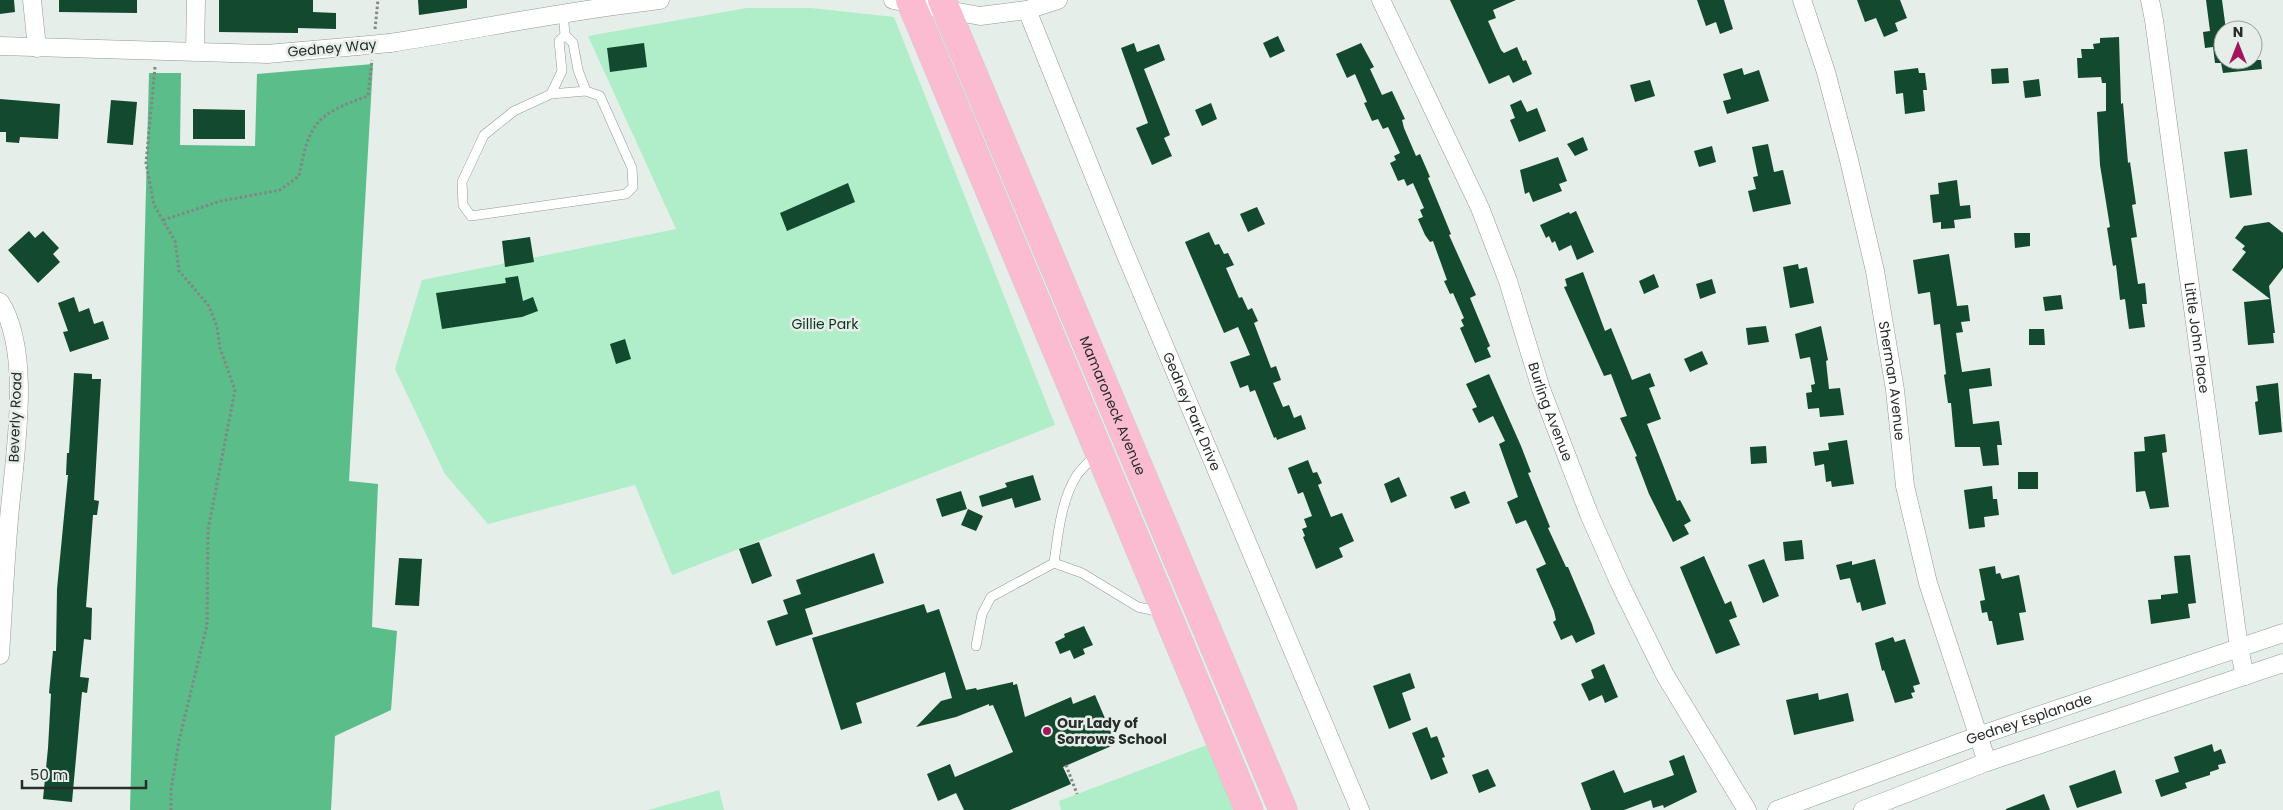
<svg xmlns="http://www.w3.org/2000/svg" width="2283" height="810" font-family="Poppins,sans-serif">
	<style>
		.green { fill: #afeec9 }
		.forest { fill: #5abd8a }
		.building { fill: #13492f }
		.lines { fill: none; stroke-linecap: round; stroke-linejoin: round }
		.lane-casing { stroke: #919a94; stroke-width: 10 }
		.street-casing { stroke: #919a94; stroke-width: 19 }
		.primary-casing { stroke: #cbcccc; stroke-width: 29 }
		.path { stroke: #818783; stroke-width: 3; stroke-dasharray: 2.5 2.5; stroke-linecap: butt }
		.lane { stroke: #fff; stroke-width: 9 }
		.street { stroke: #fff; stroke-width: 18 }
		.primary { stroke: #fbbcd1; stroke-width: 28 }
		.street-bridge-casing { stroke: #919a94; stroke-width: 19; stroke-linecap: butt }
		.street-bridge { stroke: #fff; stroke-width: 18 }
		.poi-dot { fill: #a4165a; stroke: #e5eee8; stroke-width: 2 }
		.labels { text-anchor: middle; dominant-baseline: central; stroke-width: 5; stroke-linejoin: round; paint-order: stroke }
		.street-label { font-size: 14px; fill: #282c2a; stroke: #e5eee8 }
		.park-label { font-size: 14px; fill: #093521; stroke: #e5eee8 }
		.poi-label { font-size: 14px; font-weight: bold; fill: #282c2a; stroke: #e5eee8; text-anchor: start }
	</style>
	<rect width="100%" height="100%" fill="#e5eee8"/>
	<!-- green -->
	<path class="green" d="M747,8h64l83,9 161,408 -383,150 -37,-90 -147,39 -43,-50 -50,-105 27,-89 254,-51 -88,-193z
		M1220,740l29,70h-188l-2,-9z
		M719,790l5,20h-76z"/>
	<!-- forest -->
	<path class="forest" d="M373,64l-24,417 29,3 -6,143 25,4 -6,79 -56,26 -4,74h-201l19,-737h32l-1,72 75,1 2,-72z"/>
	<!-- building -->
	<path class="building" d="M0,0h14l1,12 -15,2z
		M59,0h78v13l-78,-1z
		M219,0h94v12l23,1v16l-38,-1v5l-79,-1z
		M418,0h49v8l-48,7z
		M1450,0h66l-23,10 3,8 -8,3 13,29 3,3 13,-6 6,14 3,-1 6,14 -19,9 -4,-8 -20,9z
		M1697,0h27l9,29 -13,5 -4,-12 -10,4z
		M1857,0h43l7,18 -12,5 3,8 -14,6 -8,-19 -11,4z
		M2206,0h16l4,30h-3v30h38l1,9 -39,4 -2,-10h-6l-2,-16 -8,1 -2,-16 7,-1z
		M1278,36l7,15 -15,7 -7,-15z
		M2119,37l2,67 2,-1 5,60 2,-1 6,42 -4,1 5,32 -6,1 7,46 7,-1 2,21h-5l3,23 -16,2 -4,-30 -5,1 -4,-35 -3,1 -6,-38 3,-1 -10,-62 -3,-53 9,-1v-28h-4l-1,-6 -23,1 -1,-20h5l-1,-9h13l-1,-5 7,-1v-5z
		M644,43l3,24 -37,5 -3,-24z
		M1134,43l3,9 22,-8 6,16 -21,9 26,66 -6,3 8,18 -20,9 -16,-37 12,-5 -27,-75z
		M1361,43l13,24 -4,2 12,26 10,-4 13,28 -3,1 2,8 12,28 4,-2 10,23 -2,1 23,56 -2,1 27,60 -6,3 20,48 -3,2 4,9 -16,6 -15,-35 4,-2 -3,-6 3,-2 -11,-25 -3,1 -6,-13 3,-1 -14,-39 -3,1 -5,-7 -7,-16 5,-2 -3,-7 4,-2 -11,-25 -6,3 -3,-7 -6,2 -8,-18 6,-3 -2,-4 6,-3 -12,-26 -5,2 -5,-10 -6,2 -8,-18 3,-1 -12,-28 -8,4 -11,-24z
		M1742,68l2,7 15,-5 10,31 -42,13 -4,-13 8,-2 -8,-25z
		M1918,68l1,5h6l2,17h-4l2,21 -20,3 -2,-21 -7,1 -2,-23z
		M2008,68l1,15 -17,1 -1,-15z
		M2039,79l2,17 -16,2 -2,-17z
		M1650,80l5,16 -20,6 -5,-17z
		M0,99l60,5 -2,35 -38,-2 -1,6 -13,-1v-10h-6z
		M111,100l26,2 -4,43 -26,-2z
		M1521,100l6,12 10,-4 9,23 -27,11 -9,-22 5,-2 -5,-13z
		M1211,103l6,16 -15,7 -7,-16z
		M193,109l52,1v29h-52z
		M1583,137l5,13 -13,6 -8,-12z
		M1768,144l6,28 9,-2 8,34 -38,8 -5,-21 8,-2 -3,-12 5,-1 -6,-29z
		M1712,146l4,16 -17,5 -5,-16z
		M2247,149l5,46 -22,3 -6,-46z
		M1558,157l9,24 -8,3 3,7 -29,11 -4,-10 -4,2 -5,-24z
		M1957,180l3,26 10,-1 1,13 -17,2 1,8 -14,1v-7l-8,1 -3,-28 9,-1 -1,-11z
		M848,183l7,19 -68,29 -7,-18z
		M1257,207l8,17 -17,8 -8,-18z
		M1576,211l18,41 -17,8 -6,-15 -12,6 -4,-10 -3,2 -3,-7 -3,2 -6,-13 29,-13 1,2z
		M2269,222l14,11v35l-14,18 6,47h-2l1,10 -26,2 -4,-43 26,-3 -38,-29 14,-18 -4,-3 3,-3 -10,-8 9,-12z
		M29,231l6,7 8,-7 16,17 -6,6 7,8 -22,21 -30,-33z
		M1209,232l6,13 4,-1 5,10 4,-1 6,12 -8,3 13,30 3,-1 6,13 4,-2 6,13 -4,2 17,45 5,-2 5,14 -8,3 10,24 6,-2 5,13 7,-3 5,14 -29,11 -1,-3 -2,1 -19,-48 -5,2 -2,-7 -8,3 -10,-26 20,-7 -12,-28 -14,6 -39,-91z
		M2014,233h16v13l-15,2z
		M530,237l4,25 -29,5 -3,-26z
		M1949,254l8,52 11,-1 2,16 -9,1 2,10 -7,1 6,39 28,-4 2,18 -23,3 4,35 26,-3 3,24h-5l2,20 -16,1 -3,-19h-25l-4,-44h-3l-4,-28 2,-1 -6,-50 -6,1 -4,-33 -12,2 -5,-34z
		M1798,264l1,5 8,-2 7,36 -24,5 -7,-41z
		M1583,272l22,59 6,-3 21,52 18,-7 5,13 -6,2 12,31 -14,5 30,77 3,-1 11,21 -7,4 5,9 -16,8 -24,-48 -14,-37 2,-1 -17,-38 7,-2 -16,-42 -7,2 -40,-89 3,-1 -2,-7z
		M1654,274l5,13 -15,7 -5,-13z
		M518,276l5,25 10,-4 5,14 -16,6 -80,12 -6,-36 70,-10 -1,-5z
		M1712,279l4,14 -16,6 -4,-15z
		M2061,295l2,14 -18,2 -2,-14z
		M74,297l5,15 10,-4 5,16 9,-3 6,18 -39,13 -7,-20 5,-1 -10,-28z
		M1766,326l3,16 -21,3 -2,-17z
		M1821,326l7,34 -2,1 3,28 11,-1 4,27 -24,2 -1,-9 -11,1 -2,-16 6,-1 -1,-7 4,-1 -5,-27 -10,2 -5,-25z
		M2029,329h15l1,16h-16z
		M625,339l6,20 -15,5 -6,-20z
		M1702,351l6,13 -18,8 -6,-13z
		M74,373l18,1v5h9l-7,121 5,1 -2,14h-4l-7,92 6,1 -1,32 -7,-1 -4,38 9,1 -2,15 -5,-1 -10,110 -29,-3 5,-51 3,-54 -2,-1 4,-42h3l1,-62 11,-114h-2l1,-22h2z
		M1489,374l32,72 10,26 -3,1 22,54 -2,1 18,39h2l24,57 3,10 -19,9 -4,-8 -11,5 -8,-18 3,-2 -2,-9 -18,-42 10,-5 -20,-44 -10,4 -9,-22 11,-5 -19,-53 6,-3 -12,-25 -14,7 -7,-14 5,-2 -11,-23z
		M2278,383l4,49 -23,3 -4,-33 3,-1 -2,-15z
		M2165,434l2,18 -5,1 7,54 -19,2 -5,-18 -9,1 -2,-40 11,-1 -1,-14z
		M1847,440l7,44 -22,3 -1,-6 -5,1 -2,-18 -9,2 -2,-14 16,-2 -1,-7z
		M1766,446l1,17 -16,1 -1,-17z
		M1308,460l5,13 4,-1 5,11 -4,2 13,32 11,-4 12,28 -15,7 4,9 -27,12 -13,-32 2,-1 -3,-7 5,-2 -3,-8 8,-3 -9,-24 -5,2 -10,-26z
		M2018,472h20v17h-20z
		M1033,475l8,25 -26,8 -3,-10 -30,9 -3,-11 28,-9 -2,-4z
		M1399,477l8,19 -16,7 -7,-19z
		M1992,486l1,13h4l2,16 -15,2 1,10 -16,2 -5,-39z
		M961,491l6,18 -25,8 -6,-18z
		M1465,491l5,12 -15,6 -5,-12z
		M968,509l15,7 -7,15 -15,-6z
		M1802,540l2,19 -19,2 -2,-19z
		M759,542l13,34 -20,8 -13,-35z
		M874,553l10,30 -79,26 8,25 -37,12 -9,-25 21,-7 -5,-14 18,-6 -5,-14z
		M2190,555l6,48 -8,1 2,14 -39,6 -3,-24 13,-1v-4l17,-2 -4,-37z
		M1704,556l21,48 6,-3 6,16 -8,3 11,25 -24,9 -36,-87z
		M399,558l23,1 -3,47 -24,-1z
		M1764,559l15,37 -16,7 -15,-38z
		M1875,559l11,45 -24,7 -2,-9 -3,1 -7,-25 -10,2 -4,-15 16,-4v4z
		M1995,566l1,8 4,-1 2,6 17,-4 7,37 -7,1 5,27 -27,5 -5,-24h-3l-2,-9 -5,1 -2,-12 5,-1 -6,-31z
		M924,604l3,9 12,-4 27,81 10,-2 1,2 36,-8v3l4,-1 8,33 46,-20 2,7 22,-9 21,49 -53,23 8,17 -61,26h-46l-8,-17 -18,8 -11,-27 23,-10 5,13 58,-25 -20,-47 -4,1v-2l-33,13 -40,10 25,-26 11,-3 -7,-26 -89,31 6,20 -21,7 -29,-92z
		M1084,626l9,19 -10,4 2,5 -11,5 -4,-9 -10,4 -5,-12 10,-5 -1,-3z
		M1893,637l2,5 10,-3 15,45 -7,2 2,6 -4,1 2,5 -18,5 -11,-33 -2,1 -7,-28z
		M1604,664l14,33 -13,6 -3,-8 -13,6 -8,-17 13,-6 -3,-8z
		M1410,673l5,15 -13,5 9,27 -22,9 -16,-43z
		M1818,693l1,7 29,-7 6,28 -60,14 -8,-35z
		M1427,727l4,11 6,-2 8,21 -3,1 6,15 -17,7 -19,-47z
		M2212,744l2,8 7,-3 5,14 -8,2 1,4 -9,3v3l-25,8 2,5 -26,9 -6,-17 24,-8 -5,-15z
		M1684,755l13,37 -33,16 -1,-3 -10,3 -2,-8 -27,10h-33l-10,-27 33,-13 10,23 50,-18 -5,-14z
		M1488,769l8,17 -17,7 -7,-18z
		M2115,770l7,23 -45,15 -8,-22z
		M2044,794l6,16h-44v-1z"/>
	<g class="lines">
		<defs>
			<path id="lane" d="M563,12l2,23
				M586,91l14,5 32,72 1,19 -7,7 -155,22 -8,-11 -1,-23 22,-47 30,-24 37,-17z
				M551,94l11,-23 -3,-30 6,-6 8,8 5,27 8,21
				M1054,563c4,-29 7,-63 23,-88 5,-7 13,-14 19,-20
				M976,646l6,-32 9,-17 63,-34 28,10 56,34 23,5"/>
			<g id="street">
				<path d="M32,0l5,48"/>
				<path d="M893,0l87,16 47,-6 31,-10"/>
				<path id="s1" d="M1381,0l99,208 28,73 33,108 48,125 31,70 45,91 82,135"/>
				<path id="s2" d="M1802,0l24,72 23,88 26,111 20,119 10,96 23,97 59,179"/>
				<path id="s3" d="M2150,0l4,20 85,628 6,28"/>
				<path id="s4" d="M1027,10l96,238 237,562"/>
				<path d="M390,43c90,-14 179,-33 270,-43"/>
				<path d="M0,46l267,8 91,-8"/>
				<path d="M195,51l1,-51"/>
				<path d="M0,302c33,51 14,156 9,217 -4,45 -6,91 -9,136"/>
				<path id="s5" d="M1777,810l201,-74 305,-103"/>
				<path d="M1863,810l124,-48 296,-99"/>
			</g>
			<g id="primary">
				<path d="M910,0l339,810"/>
				<path id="s6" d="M942,0l341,810"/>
			</g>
		</defs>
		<!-- lane casing -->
		<use href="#lane" class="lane-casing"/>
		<!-- street casing -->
		<use href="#street" class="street-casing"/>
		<!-- primary casing -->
		<use href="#primary" class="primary-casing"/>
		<!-- path -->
		<path class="path" d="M375,29l3,-29
			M155,67l-9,96 8,42 21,36 4,30 30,35 8,21 3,21 15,42 -27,140 -1,95 -28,116 -8,49v20
			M163,220l58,-19 59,-11 19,-14c10,-54 18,-62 69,-80l4,-36
			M1066,765l11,29"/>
		<!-- lane -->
		<use href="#lane" class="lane"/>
		<!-- street -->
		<use href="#street" class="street"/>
		<!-- primary -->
		<use href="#primary" class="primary"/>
		<defs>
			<path id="street-bridge" d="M358,46l32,-3"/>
		</defs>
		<!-- street-bridge casing -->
		<use href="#street-bridge" class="street-bridge-casing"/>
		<!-- street-bridge -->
		<use href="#street-bridge" class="street-bridge"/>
	</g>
	<!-- markers -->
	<circle class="poi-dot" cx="1047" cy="731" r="5"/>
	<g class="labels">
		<!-- street labels -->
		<g class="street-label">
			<text transform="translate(332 48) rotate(-5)">Gedney Way</text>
			<text stroke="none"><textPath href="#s3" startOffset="341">Little John Place</textPath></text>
			<text stroke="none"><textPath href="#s2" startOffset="392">Sherman Avenue</textPath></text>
			<text stroke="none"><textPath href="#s6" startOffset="440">Mamaroneck Avenue</textPath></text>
			<text stroke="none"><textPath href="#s4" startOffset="434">Gedney Park Drive</textPath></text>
			<text stroke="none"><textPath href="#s1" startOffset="446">Burling Avenue</textPath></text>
			<text transform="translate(15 417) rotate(-88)">Beverly Road</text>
			<text stroke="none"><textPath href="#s5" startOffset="268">Gedney Esplanade</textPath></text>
		</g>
		<!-- park labels -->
		<g class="park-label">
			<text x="825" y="324">Gillie Park</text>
		</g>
		<!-- poi labels -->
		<g class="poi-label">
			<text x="1057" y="723">Our Lady of<tspan x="1057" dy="16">Sorrows School</tspan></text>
		</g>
	</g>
	<!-- north arrow -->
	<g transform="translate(2238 45)"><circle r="24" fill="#e5eee8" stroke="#99a09c"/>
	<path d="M0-4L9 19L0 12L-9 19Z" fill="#a4165a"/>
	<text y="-8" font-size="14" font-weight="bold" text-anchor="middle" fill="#282c2a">N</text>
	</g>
	<!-- scale -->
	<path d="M22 780v8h124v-8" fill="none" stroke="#282c2a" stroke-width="2.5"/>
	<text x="30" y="780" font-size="15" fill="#282c2a" stroke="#e5eee8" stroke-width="4" paint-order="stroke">50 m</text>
</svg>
